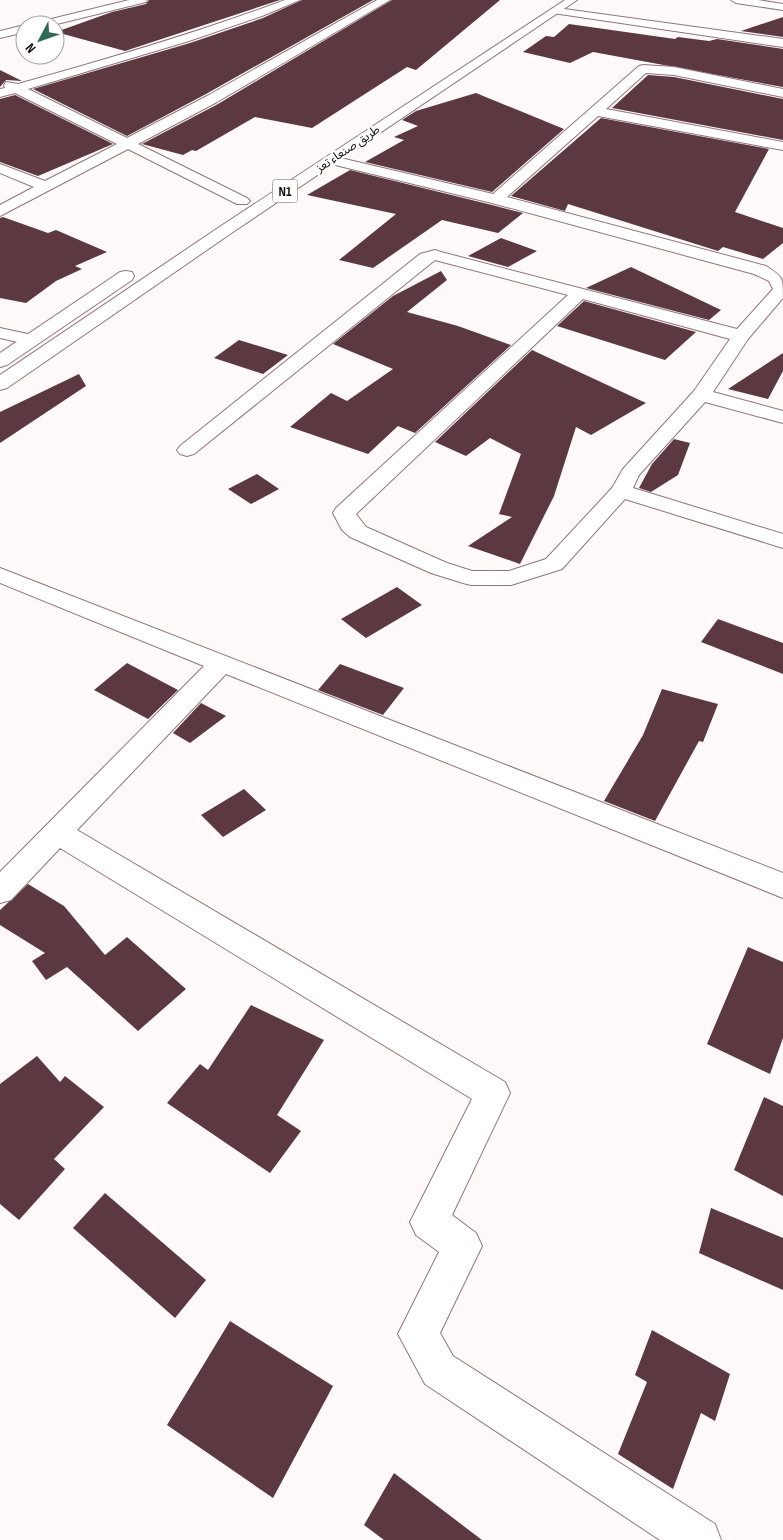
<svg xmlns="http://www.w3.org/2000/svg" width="783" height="1540" font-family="'Sofia Sans Condensed','Noto Sans Arabic',sans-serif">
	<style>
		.building { fill: #5c3941 }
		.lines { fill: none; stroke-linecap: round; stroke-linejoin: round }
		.minor-casing { stroke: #90757a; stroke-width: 2 }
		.highway-casing { stroke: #90757a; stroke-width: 2 }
		.minor { fill: #fff; fill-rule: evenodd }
		.highway { fill: #fff; fill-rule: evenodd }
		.labels { text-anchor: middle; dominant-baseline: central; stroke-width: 5; stroke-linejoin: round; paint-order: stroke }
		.far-street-label { font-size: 12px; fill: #140b0d; stroke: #fff }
		.shield { fill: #fff; stroke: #5a5456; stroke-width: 1 }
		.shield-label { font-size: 14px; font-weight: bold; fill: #140b0d }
	</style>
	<rect width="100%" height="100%" fill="#fff9fa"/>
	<!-- building -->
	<path class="building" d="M149,0h131l-155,51 -69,-19 56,-20 34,-8z
		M302,0h71l-167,94 -79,42 -94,-47 157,-46 73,-25z
		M392,0h108l-84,70 -9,-3 -95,61 -57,-11 -59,34 -4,-1 -9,5 -41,-11 76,-40z
		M783,17v20l-42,-6z
		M569,24l106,15 3,-2 31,4 8,-2 66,10v38l-190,-35 -23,11 -47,-11 23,-16 8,1z
		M0,70l22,11 -16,-1 -6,7z
		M648,75l26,2 109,22v41l-171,-32z
		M476,93l88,36 -72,63 -127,-30 39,-22 -10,-3 24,-11 -16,-6 14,-9z
		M15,95l98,49 -75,32 -38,-14v-63z
		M601,118l168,31 -34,63 48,16v15l-20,16 -40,-12 -5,4 -150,-47 -3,7 -54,-15z
		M350,170l142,35 31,8 -25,20 -56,-13 -69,48 -34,-8 57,-46 -89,-19z
		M3,217l45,16 8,-3 51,22 -32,14 7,3 -26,12 -30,22 -26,-5v-80z
		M501,238l36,13 -29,16 -40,-11z
		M631,267l90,43 -12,10 -123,-32z
		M441,271l6,9 -40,32 51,14 53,19 -96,88 -17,-7 -30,28 -78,-27 41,-34 16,8 46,-32 -60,-25 60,-48z
		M584,301l112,31 -31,28 -108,-34z
		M239,340l49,15 -25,19 -49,-16z
		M532,350l114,53 -55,32 -15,-8 -22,69 -34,68 -52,-18 44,-29 -13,-3 22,-60 -31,-16 -24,18 -31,-14z
		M783,353v18l-15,28 -40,-10z
		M79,374l7,12 -86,57v-31z
		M674,439l16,4 -12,32 -27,17 -12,-4 13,-24z
		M257,474l22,15 -28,15 -23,-15z
		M397,587l25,18 -56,33 -25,-19z
		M718,619l65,24v31l-82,-32z
		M127,663l51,27 -30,29 -54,-29z
		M340,664l64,24 -21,27 -65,-25z
		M662,689l56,15 -15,38 -4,-1 -44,80 -51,-20 39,-66z
		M201,703l25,13 -36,27 -17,-10z
		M244,789l22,21 -43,27 -22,-22z
		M28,884l36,22 41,49 22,-18 59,52 -48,42 -71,-64 -21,13 -14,-19 13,-8 -45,-28v-15z
		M748,947l35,15v76l-13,36 -63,-30z
		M251,1005l73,35 -47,75 24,16 -31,42 -103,-70 33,-39 8,6z
		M37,1056l23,26 5,-6 39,31 -50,52 11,10 -46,51 -19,-16v-120z
		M764,1097l19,9v90l-49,-26z
		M105,1193l101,87 -31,38 -102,-90z
		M711,1208l72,30v52l-84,-37z
		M230,1321l103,65 -60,112 -106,-73z
		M652,1330l78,44 -15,47 -14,-8 -28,76 -55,-35 29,-72 -12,-7z
		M394,1473l88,67h-98l-20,-15z"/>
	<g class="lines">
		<defs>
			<path id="minor" d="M129,0h18l-1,2 -93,23h-20l2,-2z
				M285,0h15l-38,16 -73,25 -161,48 99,49 80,-42 170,-96h13l-173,102 -79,42 109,54 3,3 -3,3h-10l-109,-55 -128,67v-11l34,-18 -34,-14v-9l45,17 72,-37 -102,-51 -15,4v-8l5,-1 -1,-3 2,-3 12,2c90,-25 179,-51 267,-84z
				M731,0h27l25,4v6l-47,-7z
				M557,8l226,31v8l-230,-34 -1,-2z
				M25,25v7l-25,6v-7z
				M643,65l31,2 109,22v8l-109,-22 -28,-2 -40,36 177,33v8l-185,-34 -91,81 259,69c17,11 17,11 17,32l-35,41 -35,53 70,19v12l-78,-21 -66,73 -6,13 150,46v14l-158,-49 -63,70 -51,16h-40l-8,-2 -32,-10 -81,-36 -8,-7 -9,-17 3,-5 232,-213 -133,-35 -241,194 -7,2 -7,-2 -3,-4 3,-4 240,-192 15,-4 6,2 296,77 36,-40 -4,-8 -15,-7 -262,-71 -165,-40 -2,-3 7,-4 161,38 146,-128zM583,299l147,40 -36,52 -71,78 -11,19 -66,71 -37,12h-37l-25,-8 -81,-36 -10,-13z
				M0,328l37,8 3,4 -3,4 -6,1 -31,-7z
				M0,568l783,305v25l-557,-224 -149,156 428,252 5,11 -58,122 24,18 6,13 -42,87 13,23 262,168 6,16h-61l-235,-156 -27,-50 41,-82 -23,-17 -6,-13 62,-123 -412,-251 -49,52 -11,3v-31l204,-206 -204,-83z"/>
			<path id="highway" d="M565,0h12l-347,234 -223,154 -7,2v-15l218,-147z
				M126,271l6,1 2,4 -2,4 -125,85 -7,2v-14l120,-81z"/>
		</defs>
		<!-- minor casing -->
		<use href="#minor" class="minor-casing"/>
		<!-- highway casing -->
		<use href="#highway" class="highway-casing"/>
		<!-- minor -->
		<use href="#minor" class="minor"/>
		<!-- highway -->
		<use href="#highway" class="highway"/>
	</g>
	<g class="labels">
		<!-- far-street labels -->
		<g class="far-street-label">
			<text transform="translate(348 149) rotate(-34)">طريق صنعاء تعز</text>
		</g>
		<!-- shield labels -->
		<rect class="shield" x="272.5" y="179.5" width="25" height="23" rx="4"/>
		<g class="shield-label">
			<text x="285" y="191">N1</text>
		</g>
	</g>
	<!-- north arrow -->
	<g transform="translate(40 40) rotate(229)"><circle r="24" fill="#ffffff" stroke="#a19d9e"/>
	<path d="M0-4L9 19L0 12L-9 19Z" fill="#326c55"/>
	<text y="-8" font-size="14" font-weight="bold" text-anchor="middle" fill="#140b0d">N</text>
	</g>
</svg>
